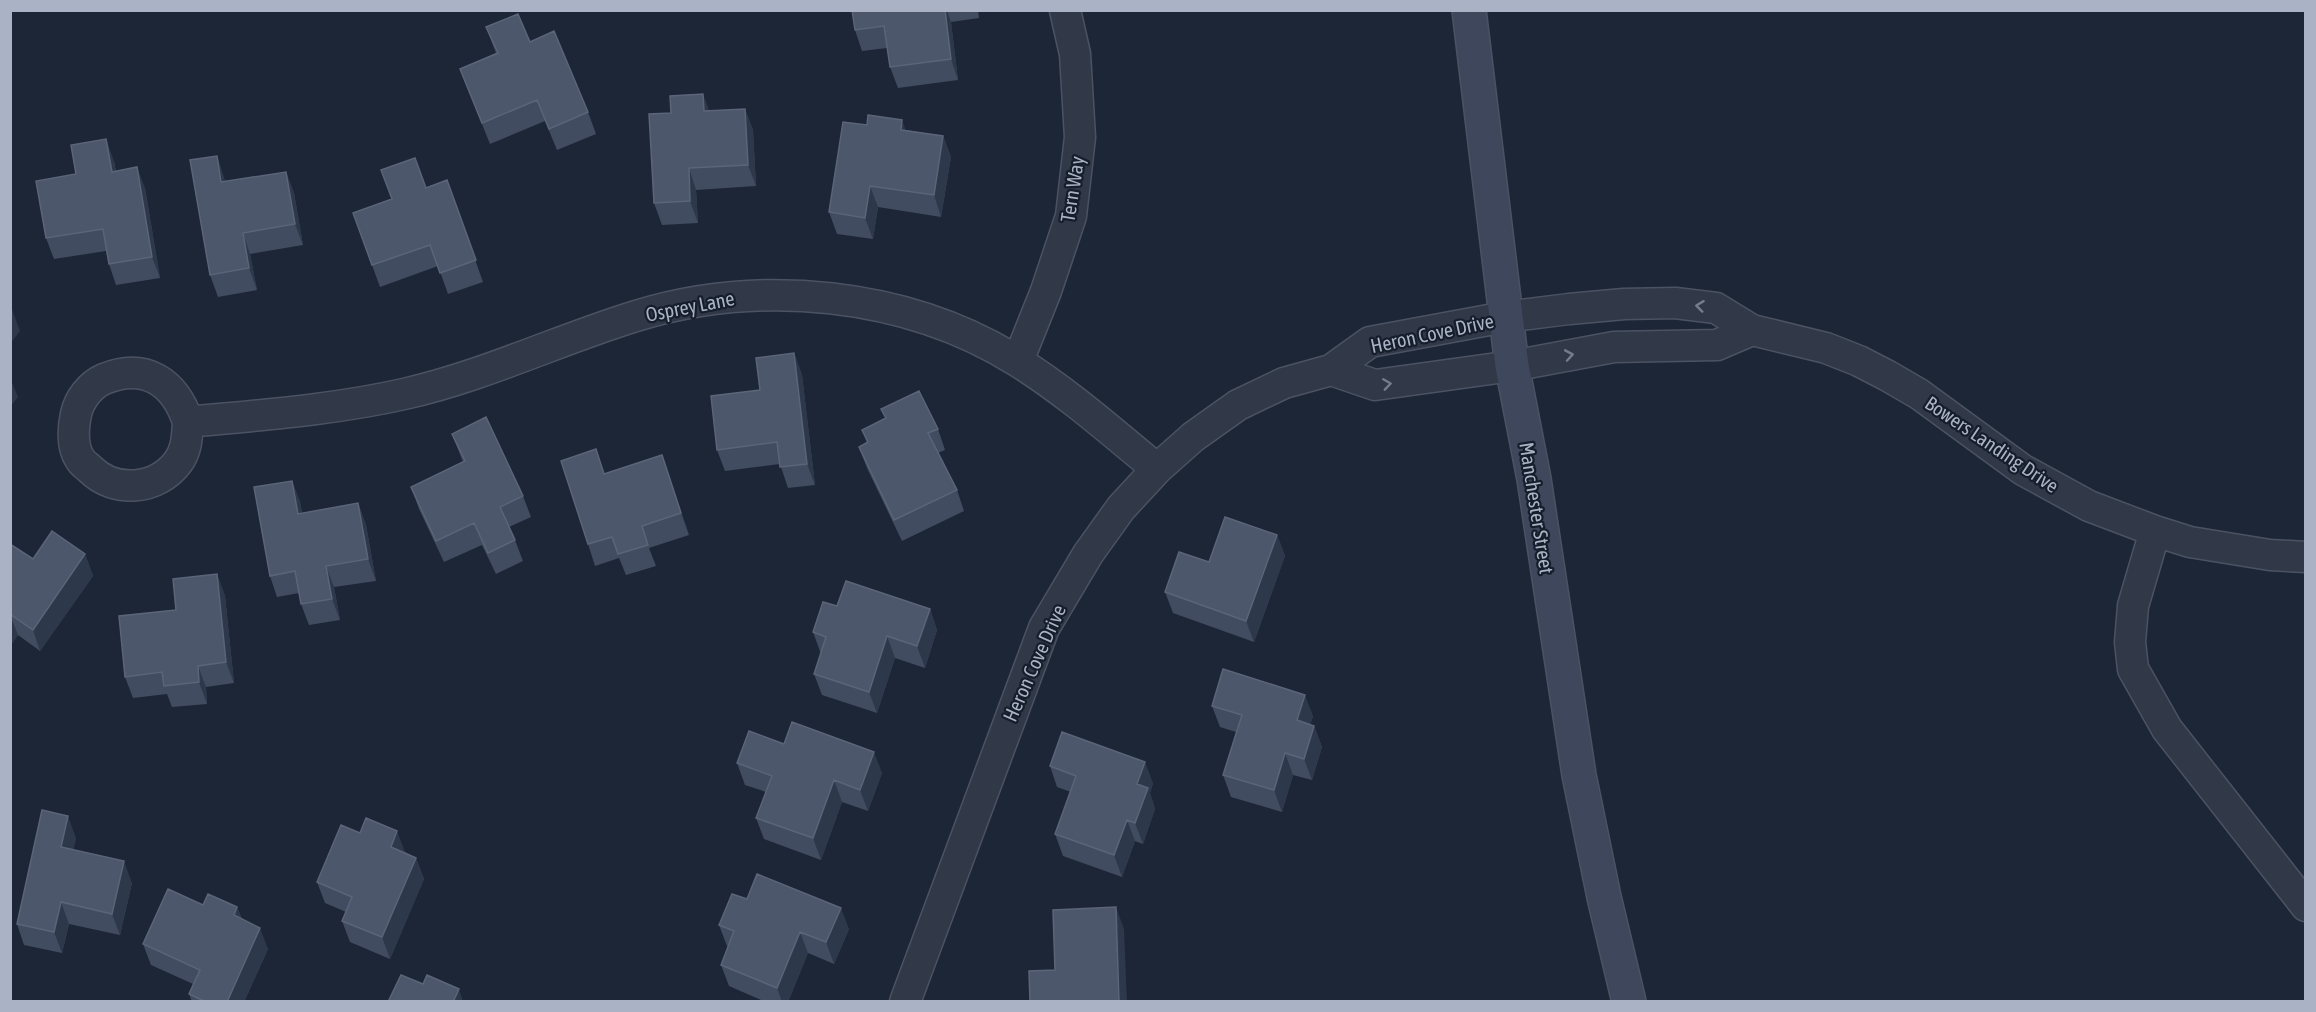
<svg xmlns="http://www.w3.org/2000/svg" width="2316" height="1012" font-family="'Asap Condensed',sans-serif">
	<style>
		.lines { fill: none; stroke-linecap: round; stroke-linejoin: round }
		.street-casing { stroke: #4b5363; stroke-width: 33 }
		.secondary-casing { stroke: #4b5363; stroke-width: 36 }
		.street { stroke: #313848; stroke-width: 30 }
		.secondary { stroke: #3e475b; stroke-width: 33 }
		.wall { fill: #414c60 }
		.shaded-wall { fill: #2e384b }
		.building { fill: #4c576b; stroke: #5b6579; stroke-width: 1.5 }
		.oneway { stroke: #747c8d }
		.labels { text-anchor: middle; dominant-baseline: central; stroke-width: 4.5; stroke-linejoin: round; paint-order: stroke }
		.street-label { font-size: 20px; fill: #aab3c5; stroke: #161e2c }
	</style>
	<rect width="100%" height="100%" fill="#1d2637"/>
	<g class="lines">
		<defs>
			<path id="street" d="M1018,361l28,-70 25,-75 9,-79 -5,-83 -10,-44
				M1331,370l44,15 137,-19 102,-19 103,-2 35,-15
				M188,422c-1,14 -1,28 -10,40 -21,28 -63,32 -88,7 -3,-3 -8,-6 -10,-10 -8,-12 -7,-31 -4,-45 3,-14 14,-29 28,-35 41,-17 71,3 84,43 72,-7 145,-12 216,-28 80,-18 154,-54 232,-78 124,-38 270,-24 381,45 50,31 95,71 140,108
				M2155,531l-22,75 -3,36 3,27 34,60 139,177
				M905,1002l139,-374 44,-74 33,-46 36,-39 36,-32 45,-32 46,-22 47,-13 39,-28 135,-25 64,-8 55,-5 51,-1 41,5 36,22 74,18 33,13 29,15 31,18 104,76 66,36 66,25 35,11 80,13 36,2"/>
			<path id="secondary" d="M1469,10l43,356 22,113 45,296 25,122 25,105"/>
		</defs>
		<!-- street casing -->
		<use href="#street" class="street-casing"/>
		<!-- secondary casing -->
		<use href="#secondary" class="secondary-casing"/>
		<!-- street -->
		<use href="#street" class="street"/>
		<!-- secondary -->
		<use href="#secondary" class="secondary"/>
	</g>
	<!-- wall -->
	<path class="wall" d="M852,10h126l1,8 -28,4 7,58 -60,8 -8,-21 -3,-19 -25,3 -7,-21z
		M486,27l44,15 58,70 8,22 -39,16 -12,-29 -55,23 -30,-75 36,-16z
		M745,109l8,21 3,56 -60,4 2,33 -36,2 -8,-22 55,-92z
		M906,130l37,6 8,21 -10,60 -63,-10 -5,32 -36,-5 -8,-22z
		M217,156l8,26 61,-10 8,21 9,52 -53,9 7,36 -39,7 -8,-22z
		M114,161l2,10 29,17 15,90 -44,7 -7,-21 -3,-13 -52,8 -8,-21 30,-64z
		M447,180l36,102 -35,12 -10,-28 -58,21 -27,-74z
		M794,353l8,22 13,110 -27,3 -8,-24 -55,7 -8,-21 43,-60z
		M881,409l57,20 7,21 -7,3 19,37 7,21 -62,30 -35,-73 -8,-21 8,-4 -5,-13 23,-12z
		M452,434l71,62 8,21 -22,10 6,13 8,21 -27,13 -14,-29 -38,17 -25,-53 -8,-22 52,-25z
		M662,455l27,80 -40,13 7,18 -30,9 -7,-17 -24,8 -7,-22 17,-70z
		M292,481l8,21 2,11 56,-10 8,22 10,56 -42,6 6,33 -31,5 -8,-21 -2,-11 -22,4 -7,-21z
		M1277,535l8,21 -31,86 -81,-29 -8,-21 44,-30z
		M10,544l23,15 52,-5 8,22 -53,75 -22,-16 -8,11z
		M217,574l8,22 9,87 -28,4 1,17 -35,3 -5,-13 -34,4 -8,-21 51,-67z
		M837,606l93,3 7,21 -12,38 -30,-10 -18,55 -55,-18 -8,-21 7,-20 -8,-22z
		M1212,706l101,10 -3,9 4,1 8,21 -10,33 -19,-5 -11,37 -51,-15 -8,-22 13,-43 -16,-5z
		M784,744l98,29 -14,38 -26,-9 -21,58 -57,-21 -8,-21 10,-26 -21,-7 -8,-22z
		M1050,766l103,17 -3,10 5,16 -12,35 -8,-3 -13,36 -59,-21 -8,-22 16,-42 -14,-5z
		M76,838l-3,12 59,33 -12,52 -51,-11 -7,29 -38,-8 -7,-21z
		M405,852l11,6 8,21 -34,80 -40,-17 -8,-21 4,-9 -21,-9 -8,-21z
		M747,899l102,30 -15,35 -26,-11 -20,49h-22l-37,-16 -8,-21 7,-18 -1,-1 -8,-21z
		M203,905l34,2 5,12 26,30 -24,53h-52l-3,-8 4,-10 -42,-19 -8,-21z"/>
	<!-- shaded-wall -->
	<path class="shaded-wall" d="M945,10h2l4,12 7,58 -7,-21z
		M703,94l8,21 -7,-4z
		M745,109l8,21 3,56 -8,-21z
		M902,120l8,22 -9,-12z
		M943,136l8,21 -10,60 -7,-22z
		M106,139l8,22 5,32 -7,-21z
		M217,156l7,21 5,27 -8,-22z
		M137,167l8,21 15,90 -8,-21z
		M689,168l7,22 2,33 -8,-22z
		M286,172l8,21 9,52 -8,-21z
		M870,186l8,21 -5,32 -8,-21z
		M243,233l7,21 7,36 -8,-22z
		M12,309l8,22 -10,13v-32z
		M794,353l8,22 13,110 -8,-21z
		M10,378l8,19 -8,10z
		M662,455l8,22 19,58 -8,-22z
		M292,481l8,21 6,33 -8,-21z
		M358,503l8,22 10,56 -8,-22z
		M1277,535l8,21 -31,86 -8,-21z
		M85,554l8,22 -53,75 -7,-21z
		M326,566l8,21 6,33 -8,-21z
		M217,574l8,22 9,87 -8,-21z
		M930,609l7,21 -12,38 -8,-22z
		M10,615l8,20 -8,11z
		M887,636l8,22 -18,55 -8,-21z
		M198,666l8,21 1,17 -8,-22z
		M1305,695l8,21 -8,26 -8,-22z
		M1314,726l8,21 -10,33 -8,-21z
		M874,752l8,21 -14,38 -8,-21z
		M1285,753l8,22 -11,37 -8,-22z
		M1145,762l8,21 -3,10 5,16 -12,35 -8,-21 2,-39z
		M834,780l8,22 -21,58 -8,-22z
		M68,816l8,22 -7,31 -8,-22z
		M1127,820l8,21 -13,36 -8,-22z
		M397,831l8,21 -6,17 -8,-22z
		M416,858l8,21 -34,80 -8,-22z
		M124,861l8,22 -12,52 -8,-21z
		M61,902l8,22 -7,29 -8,-21z
		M237,907l8,21 -11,-13z
		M1116,907l8,22 3,73h-8z
		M841,908l8,21 -15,35 -8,-22z
		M260,928l8,21 -24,53h-17z
		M800,932l8,21 -20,49h-6l-5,-14z
		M459,989l4,13h-9v-2z"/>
	<!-- building -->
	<path class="building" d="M852,10h93l6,49 -61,8 -6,-41 -29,4z
		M518,14l12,28 24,-11 34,81 -39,17 -12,-29 -55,23 -22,-54 38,-16 -12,-26z
		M703,94l1,17 41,-2 3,56 -59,3 1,33 -36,2 -5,-89 22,-1 -1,-17z
		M868,115l34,5 -1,10 42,6 -9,59 -64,-9 -5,32 -36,-6 14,-90 24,3z
		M106,139l6,33 25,-5 15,90 -43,7 -6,-35 -57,9 -10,-57 40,-7 -5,-29z
		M217,156l4,26 65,-10 9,52 -52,9 6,35 -39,7 -20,-115z
		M415,158l11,30 21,-8 29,80 -36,13 -10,-28 -58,20 -19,-52 39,-14 -11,-29z
		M794,353l13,111 -27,3 -3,-25 -60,8 -6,-54 49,-6 -4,-32z
		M919,391l19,38 -10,4 29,57 -63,30 -35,-73 9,-5 -6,-12 24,-12 -5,-9z
		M486,417l37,79 -23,11 15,33 -27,13 -14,-30 -38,18 -25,-54 54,-26 -13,-27z
		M596,449l8,25 58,-19 19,58 -39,13 6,19 -30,9 -6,-17 -24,7 -27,-83z
		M292,481l6,33 60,-11 10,56 -42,7 6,33 -31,5 -6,-33 -25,5 -16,-89z
		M1225,517l52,18 -31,86 -81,-29 14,-40 30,10z
		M52,531l33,23 -52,76 -23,-16v-70l23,15z
		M217,574l9,88 -28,4 1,16 -35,4 -2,-14 -37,5 -6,-61 57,-6 -3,-31z
		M846,581l84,28 -13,37 -30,-10 -18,56 -55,-18 12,-37 -13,-5 10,-30 14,4z
		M1223,669l82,26 -8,25 17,6 -10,33 -19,-6 -11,37 -51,-15 19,-60 -30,-9z
		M792,722l82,30 -14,38 -26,-10 -21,58 -57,-20 16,-42 -35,-13 12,-32 35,13z
		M1062,732l83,30 -8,22 11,4 -13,35 -8,-3 -13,35 -59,-21 21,-58 -26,-10z
		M42,810l26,6 -7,31 63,14 -12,53 -51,-12 -7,30 -37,-8z
		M366,818l31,13 -6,16 25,11 -34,79 -40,-16 10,-24 -35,-15 24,-57 19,8z
		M757,874l84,34 -15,34 -26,-10 -23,56 -56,-23 13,-34 -15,-6 13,-31 15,5z
		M168,889l35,16 5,-11 29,13 -3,8 26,13 -33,74h-21l-17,-8 11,-24 -57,-26z
		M1116,907l3,95h-89l-1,-31 26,-1 -2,-60z
		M401,975l22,9 4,-9 32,14 -5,11 3,2h-69z"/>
	<!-- one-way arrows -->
	<defs><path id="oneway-chevron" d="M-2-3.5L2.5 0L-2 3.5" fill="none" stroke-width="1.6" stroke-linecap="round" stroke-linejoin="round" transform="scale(1.5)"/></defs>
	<g class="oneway">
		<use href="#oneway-chevron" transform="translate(1700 306) rotate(-173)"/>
		<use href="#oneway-chevron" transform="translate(1569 355) rotate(-10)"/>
		<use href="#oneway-chevron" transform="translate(1387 384) rotate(-8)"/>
	</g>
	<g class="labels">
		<!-- street labels -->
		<g class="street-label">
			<text transform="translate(1072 189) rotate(-81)">Tern Way</text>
			<text transform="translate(690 306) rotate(-11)">Osprey Lane</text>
			<text transform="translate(1432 333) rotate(-12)">Heron Cove Drive</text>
			<text transform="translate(1992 444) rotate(34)">Bowers Landing Drive</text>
			<text transform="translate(1537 508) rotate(81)">Manchester Street</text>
			<text transform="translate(1034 663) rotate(-66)">Heron Cove Drive</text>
		</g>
	</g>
	<!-- border -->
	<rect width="2316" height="1012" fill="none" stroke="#aab3c5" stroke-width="24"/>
</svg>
